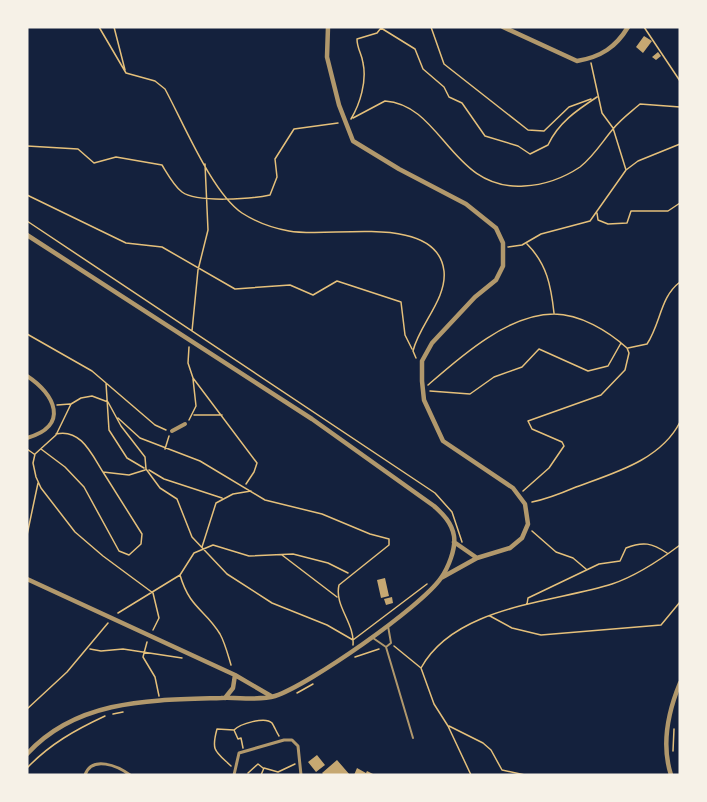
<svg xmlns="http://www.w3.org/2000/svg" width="707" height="802" font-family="Merriweather,serif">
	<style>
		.building { fill: #c6a872 }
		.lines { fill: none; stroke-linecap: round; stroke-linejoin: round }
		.path { stroke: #e5c07b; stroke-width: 1.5 }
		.service { stroke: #b1986c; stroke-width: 2 }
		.pedestrian { stroke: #b1986c; stroke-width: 3 }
		.minor { stroke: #b1986c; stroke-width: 4 }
		.tertiary { stroke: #b1986c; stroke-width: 4.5 }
	</style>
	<rect width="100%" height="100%" fill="#14213d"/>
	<!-- building -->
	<path class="building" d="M644,36l8,5 -9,12 -7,-6z
		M658,52l3,4 -5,4 -4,-3z
		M385,578l4,18 -8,2 -4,-18z
		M392,597l1,6 -7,2 -2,-6z
		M317,755l8,10 -9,7 -8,-10z
		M337,760l13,15h-26l-2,-2z
		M357,768l9,5 1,-2 8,4h-21z"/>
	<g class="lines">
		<!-- path -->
		<path class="path" d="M99,27l27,46 29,8 10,8c18,33 47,104 77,124 14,9 30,15 47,18 40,8 148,-19 155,40 3,28 -25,54 -31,80l3,7
			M114,27l11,43
			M431,27l13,37 84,66 16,1 25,-24 22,-8
			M644,27l36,54
			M591,63l11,50 11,15 13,42
			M353,118l32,-17c58,4 66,90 139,85 21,-1 38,-7 56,-19 14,-11 22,-25 33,-38 8,-10 18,-17 27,-25l40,3
			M351,119c9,-15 16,-38 12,-56 -1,-9 -6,-14 -6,-24l20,-6 4,-5 34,21 8,20 21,18 5,10 13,6 23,33 33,10 12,8 18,-9c10,-22 29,-35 49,-48
			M27,146l51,3 16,14 22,-6 46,8c5,8 12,21 20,27 15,11 69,7 88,3l7,-18 -2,-18 19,-30 44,-6
			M27,195l99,48 36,4 73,42 55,-4 23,10 24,-14 64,21 4,33 7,14
			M597,213l1,7 10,4 19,-1 4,-12h37l12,-8
			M27,221l408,272 17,19 10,30
			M527,244c20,20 24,42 27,69
			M508,247l14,-2 19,-11 49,-13 36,-51 12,-9 42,-17
			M192,331l6,-61 10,-40 -3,-66
			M27,334l65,37 63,54 11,5
			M189,347l-1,16 5,15 64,85 -3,9 -8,12
			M628,348l19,-4c14,-21 13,-47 33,-62
			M106,383l3,47 18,28 17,10
			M428,385c32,-28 80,-71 126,-71 26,0 54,17 73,34l2,5 -4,17 -24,25 -73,26 4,8 30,13 2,4 -15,22 -26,23
			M430,391l40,3 24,-17 28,-10 17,-18 49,22 20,-5 13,-23
			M57,405l13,-1
			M194,415h28
			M118,418l22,20 60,23 65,39 57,14 48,20 19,5v6l-50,40c-5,21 16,38 14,60
			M189,420l7,-14 -3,-27
			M56,434c25,-6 36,21 47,38l26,3 16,-5
			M27,449l7,5
			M41,449l24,18 19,20 35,64 10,4 12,-11 1,-10 -39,-62
			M165,449l4,-13
			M149,470l15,9 58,19
			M532,502c15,-3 30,-9 44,-15 38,-14 85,-27 104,-65
			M532,531l24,21 17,6 13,11
			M27,535l11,-52
			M202,547l14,-44 17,-9 18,-3
			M282,555l55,42
			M180,575c10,34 25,34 40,59 5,9 8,21 11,31
			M527,604l1,-6 71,-34 21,-3 6,-13c17,-7 26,-5 41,5
			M118,613l62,-38 14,-22 19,-8 36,11 44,-2 35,9 20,10
			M490,616l22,12 29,7 120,-10 19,-23
			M153,630l6,-12 -6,-25 -50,-37 -28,-24 -34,-44 -5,-11 -3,-14 2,-9 21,-19 15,-31 10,-6 11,-2 16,6 13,24 24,31 1,12 14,19 17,11 15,38 35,37 45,29 55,22 26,15 74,-56
			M147,642l-4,15 12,20 4,19
			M394,646l27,22 13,36 14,22 23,49
			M90,649l11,2 22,-2 59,9
			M355,657l24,-8
			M421,668c34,-62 130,-65 191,-84 24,-8 48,-24 68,-39
			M297,693l16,-9
			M27,709l40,-37 41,-49
			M113,714l10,-2
			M449,726l34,17 8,7 11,20 23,5
			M234,730c6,-6 31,-14 38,-7 2,3 5,10 7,13
			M673,751l1,-22
			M231,766c-16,-15 -20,-15 -14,-37l17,1 4,9 3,-1 2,10
			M27,768c23,-24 48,-38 78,-52
			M248,773l10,-9 5,4
			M261,775l3,-7 14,4 17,-8"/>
		<!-- service -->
		<path class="service" d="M373,638l13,9
			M386,647l27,91
			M386,647l5,-4 -3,-17"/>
		<!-- pedestrian -->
		<path class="pedestrian" d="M85,775c7,-20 33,-9 45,0
			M234,775l5,-22 45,-13h8l6,6 3,29"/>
		<!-- minor -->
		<path class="minor" d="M27,376c28,18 43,50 0,62
			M172,431l13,-7"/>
		<!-- tertiary -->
		<path class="tertiary" d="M328,27l-1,30 12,48 14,36 46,28 67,35 30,24 7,15v23l-7,14 -21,17 -43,46 -10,18v20l2,19 19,41 70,47 12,16 3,20 -6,14 -12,10 -33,10 -36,20
			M503,27l74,34c24,-4 39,-14 51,-34
			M27,235l285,184 122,87c9,8 18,17 20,30 2,13 -6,32 -13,42 -20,29 -132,107 -166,118 -16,5 -37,1 -54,2 -70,2 -144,1 -194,56
			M454,542l23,16
			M27,579l208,96 36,21
			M225,698l8,-10 2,-13
			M671,775c-10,-31 -3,-63 9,-92"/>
	</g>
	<!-- border -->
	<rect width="707" height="802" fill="none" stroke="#f6f1e7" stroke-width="57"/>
</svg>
